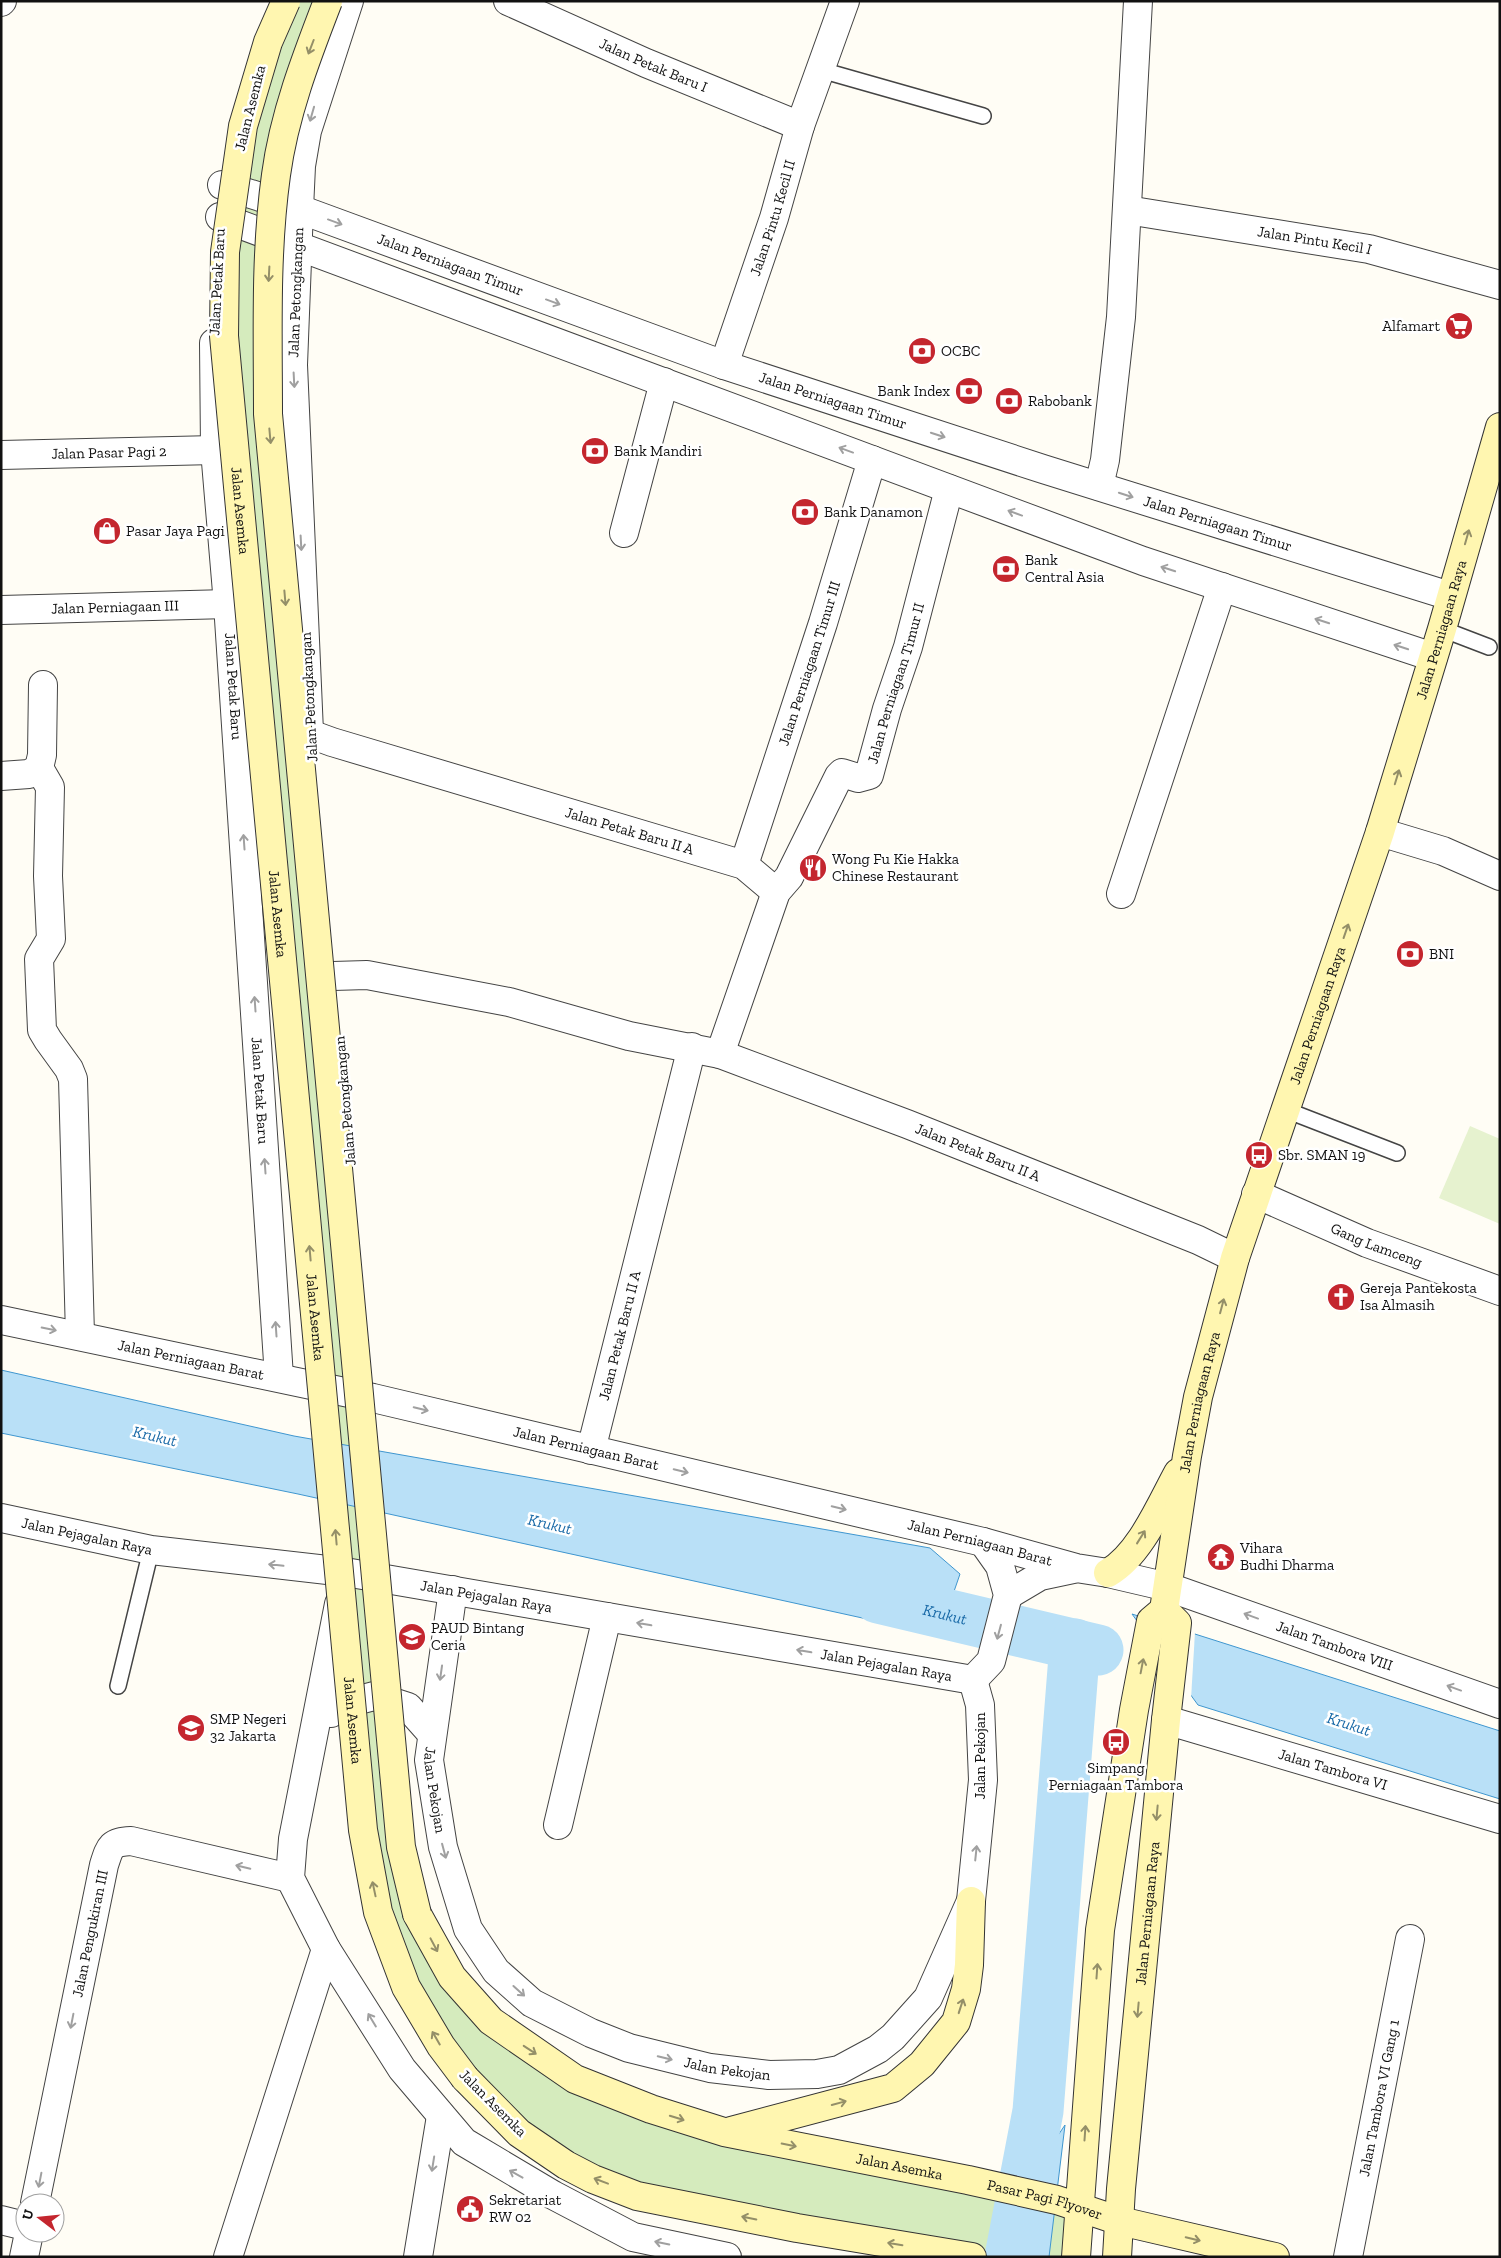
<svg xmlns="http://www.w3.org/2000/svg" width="1501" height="2258" font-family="'Zilla Slab',serif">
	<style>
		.green { fill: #d5ebbd }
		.pitch { fill: #e6f2cf }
		.water { fill: #b9e0f7; stroke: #3f96cf }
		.pier { fill: #fffdf5 }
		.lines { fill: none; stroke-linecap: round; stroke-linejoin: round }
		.river { stroke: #b9e0f7; stroke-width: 51 }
		.service-casing { stroke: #444; stroke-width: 18 }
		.minor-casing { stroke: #444; stroke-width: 30 }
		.tertiary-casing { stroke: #444; stroke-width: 30 }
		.secondary-casing { stroke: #333; stroke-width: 30 }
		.service { stroke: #fff; stroke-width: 15 }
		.minor { stroke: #fff; stroke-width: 28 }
		.tertiary { stroke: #fff; stroke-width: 28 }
		.secondary { stroke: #fff6b0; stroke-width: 28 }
		.secondary-bridge-casing { stroke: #333; stroke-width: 30; stroke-linecap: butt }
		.secondary-bridge { stroke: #fff6b0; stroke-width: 28 }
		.oneway { stroke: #948f68 }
		.oneway2 { stroke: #a0a0a0 }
		.labels { text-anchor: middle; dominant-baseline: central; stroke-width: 5; stroke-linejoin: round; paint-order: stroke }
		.street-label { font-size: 15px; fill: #111; stroke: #fff }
		.poi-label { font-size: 15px; fill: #111; stroke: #fff; text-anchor: start }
		.water-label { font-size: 16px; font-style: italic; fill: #1768a6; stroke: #fff }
	</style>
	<rect width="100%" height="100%" fill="#fffdf5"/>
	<!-- green -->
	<path class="green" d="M286,1h44l-62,276 149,1637 106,131 201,87 355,76 -3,49h-102l-177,-29 -231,-63 -101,-87 -87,-166 -152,-1567 42,-303z"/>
	<!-- pitch -->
	<path class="pitch" d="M1470,1126l30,13v85l-61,-26z"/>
	<!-- water -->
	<path class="water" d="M1,1370l293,66 636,112 30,26 -19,55 -24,1 -619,-136 -297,-61z
		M1132,1614l368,117v68l-302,-94z
		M1065,2125l-16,132h-59l7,-32z"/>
	<!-- pier -->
	<path class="pier" d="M1137,1620l27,2 31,10 -4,67 -55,-75z"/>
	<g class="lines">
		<!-- river -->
		<g class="river">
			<path id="s1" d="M878,1598l220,52"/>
			<path d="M1010,2257l28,-146 37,-467"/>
		</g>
		<defs>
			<path id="service" d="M821,70l162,46
				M1442,629l47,18
				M1286,1110l111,43
				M118,1686l33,-136"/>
			<g id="minor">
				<path id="s2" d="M508,1l138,62 154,63"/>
				<path d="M1,2l1,-1"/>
				<path id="s3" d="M1127,210l242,39 131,36"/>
				<path id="s4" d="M724,365l50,-147 26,-92 45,-125"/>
				<path id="s5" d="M1,455l214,-5"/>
				<path d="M1099,486l6,-26 16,-143 17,-316"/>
				<path d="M624,533l40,-151"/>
				<path id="s6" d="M1,610l227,-6"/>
				<path id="s7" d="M310,734l22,8 412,123 32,27"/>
				<path d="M39,768l11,19 -2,89 3,63 -12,20 3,71 6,10 21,29 4,10 7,256"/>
				<path d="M1,776l28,-2 10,-6 3,-13 1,-70"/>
				<path d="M1380,832l63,19 57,25"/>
				<path id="s8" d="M744,865l79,-242 49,-163"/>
				<path d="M1121,894l101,-307"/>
				<path id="s9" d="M333,976l34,-1 142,27 120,34 91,18 187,70 291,116 37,18"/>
				<path id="s10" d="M720,1054l56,-162 13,-15 50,-101 3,-3 16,5 11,-3 18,-66 21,-62 41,-158"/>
				<path id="s11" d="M1256,1194l111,49 133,48"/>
				<path id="s12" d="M591,1450l101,-403"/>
				<path d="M558,1825l49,-208"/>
				<path id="s13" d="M35,2203l69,-338c6,-19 7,-23 27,-24l159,37"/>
				<path d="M1,2220l24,6"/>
				<path d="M24,2257l5,-24"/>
				<path d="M228,2257l98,-308"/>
				<path d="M418,2257l23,-141"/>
				<path id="s14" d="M1348,2257l62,-318"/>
			</g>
			<g id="tertiary">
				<path id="s15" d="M222,185l77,24 425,156 319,104 407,127"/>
				<path d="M220,217l923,344 290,96"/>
				<path id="s16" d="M214,343l1,107 13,154 51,773"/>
				<path id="s17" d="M309,732l-16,-367 6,-156 2,-43 6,-35 42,-130"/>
				<path id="s18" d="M1,1320l372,78 610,144 93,26 32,5 60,14 332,117"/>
				<path id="s19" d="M1,1518l150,32 194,22 628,108"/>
				<path id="s20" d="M453,1590l-24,170 14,87 25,82 28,42 36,32 59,30 38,15 81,20 59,7 48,-1 22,-4 39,-21 15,-12 35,-39 43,-97 12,-121 -3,-75 -7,-25"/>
				<path d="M1008,1595l32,-19 33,-7"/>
				<path d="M339,1604l-46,235 -3,39 36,71 76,120 62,73 89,53 80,42 94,20"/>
				<path d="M973,1680l18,-19 17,-66 -8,-29 -17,-24"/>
				<path d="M331,1713l9,-8 34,-9 34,11 24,27"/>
				<path id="s21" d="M1166,1720l334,99"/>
			</g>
			<g id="secondary">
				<path d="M1108,1573c32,-18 53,-69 70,-100"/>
				<path id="s22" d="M417,1914l35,63 39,44 84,58 76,30 73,23 244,48 89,20 63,21 155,36"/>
				<path d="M465,2078l54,55 47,32 27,14 44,17 160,32 175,29"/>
				<path d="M731,2131l162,-43 29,-24 34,-42 10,-33 3,-24 2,-64"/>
				<path id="s23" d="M1076,2257l24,-327 34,-220 17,-89 13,-11 23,-154 11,-59 37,-139 145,-426 62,-203 58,-202"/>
				<path id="s24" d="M1117,2257l4,-68 45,-469 11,-97 -13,-13"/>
			</g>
		</defs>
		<!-- service casing -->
		<use href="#service" class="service-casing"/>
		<!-- minor casing -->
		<use href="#minor" class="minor-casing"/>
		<!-- tertiary casing -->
		<use href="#tertiary" class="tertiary-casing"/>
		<!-- secondary casing -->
		<use href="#secondary" class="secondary-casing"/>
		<!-- service -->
		<use href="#service" class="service"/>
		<!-- minor -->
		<use href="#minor" class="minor"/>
		<!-- tertiary -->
		<use href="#tertiary" class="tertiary"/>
		<!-- secondary -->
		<use href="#secondary" class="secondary"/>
		<defs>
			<g id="secondary-bridge">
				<path id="s25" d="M286,1l-18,41 -25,84 -18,126 -1,84 139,1494 15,82 28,75 35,59 24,32"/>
				<path d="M328,1c-22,57 -44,114 -52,174 -11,79 -8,159 -8,239l133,1433 16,67"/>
			</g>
		</defs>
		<!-- secondary-bridge casing -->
		<use href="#secondary-bridge" class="secondary-bridge-casing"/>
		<!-- secondary-bridge -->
		<use href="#secondary-bridge" class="secondary-bridge"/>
	</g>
	<!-- one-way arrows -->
	<defs><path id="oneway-shaft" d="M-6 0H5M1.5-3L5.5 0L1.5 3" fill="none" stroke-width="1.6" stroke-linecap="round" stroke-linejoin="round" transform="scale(1.25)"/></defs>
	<g class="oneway">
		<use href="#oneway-shaft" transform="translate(311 47) rotate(111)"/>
		<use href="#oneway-shaft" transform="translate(269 274) rotate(93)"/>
		<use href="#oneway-shaft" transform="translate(270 436) rotate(85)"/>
		<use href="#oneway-shaft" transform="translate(1467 537) rotate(-74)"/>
		<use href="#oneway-shaft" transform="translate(285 598) rotate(85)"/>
		<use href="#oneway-shaft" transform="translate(1397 777) rotate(-73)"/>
		<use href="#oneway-shaft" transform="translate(1346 931) rotate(-71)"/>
		<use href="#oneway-shaft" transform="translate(310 1253) rotate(-95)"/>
		<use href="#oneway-shaft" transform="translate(1222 1306) rotate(-75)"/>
		<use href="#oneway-shaft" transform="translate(336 1537) rotate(-95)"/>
		<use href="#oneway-shaft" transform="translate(1141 1537) rotate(-58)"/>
		<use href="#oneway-shaft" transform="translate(1142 1666) rotate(-79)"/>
		<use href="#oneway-shaft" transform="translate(1157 1813) rotate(95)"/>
		<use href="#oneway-shaft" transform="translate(374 1889) rotate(-102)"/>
		<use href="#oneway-shaft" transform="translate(434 1945) rotate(62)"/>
		<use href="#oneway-shaft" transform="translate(1097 1971) rotate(-86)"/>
		<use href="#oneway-shaft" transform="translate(961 2006) rotate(-72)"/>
		<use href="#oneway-shaft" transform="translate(1138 2010) rotate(95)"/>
		<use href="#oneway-shaft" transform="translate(436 2038) rotate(-120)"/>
		<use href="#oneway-shaft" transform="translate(530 2050) rotate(33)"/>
		<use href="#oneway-shaft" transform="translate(839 2103) rotate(-15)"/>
		<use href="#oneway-shaft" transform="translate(677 2118) rotate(17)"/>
		<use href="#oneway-shaft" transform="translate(1085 2133) rotate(-86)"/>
		<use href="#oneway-shaft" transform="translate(789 2145) rotate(11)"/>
		<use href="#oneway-shaft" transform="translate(601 2181) rotate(-159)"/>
		<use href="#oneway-shaft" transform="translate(749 2218) rotate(-168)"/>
		<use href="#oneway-shaft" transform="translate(1193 2239) rotate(13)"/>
		<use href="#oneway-shaft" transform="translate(895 2244) rotate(-171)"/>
	</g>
	<g class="oneway2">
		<use href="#oneway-shaft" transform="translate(312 114) rotate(106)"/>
		<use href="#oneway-shaft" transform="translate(335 222) rotate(20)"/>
		<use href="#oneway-shaft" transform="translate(553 302) rotate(20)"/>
		<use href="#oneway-shaft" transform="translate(294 380) rotate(87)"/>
		<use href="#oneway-shaft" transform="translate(938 435) rotate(18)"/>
		<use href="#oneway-shaft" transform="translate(846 450) rotate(-160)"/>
		<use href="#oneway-shaft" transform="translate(1126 495) rotate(18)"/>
		<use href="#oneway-shaft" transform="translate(1015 513) rotate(-160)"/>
		<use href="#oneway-shaft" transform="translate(301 543) rotate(87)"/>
		<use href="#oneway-shaft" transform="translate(1168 569) rotate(-162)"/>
		<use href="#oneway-shaft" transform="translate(1322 621) rotate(-162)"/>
		<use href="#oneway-shaft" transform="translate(1401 647) rotate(-162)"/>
		<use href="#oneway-shaft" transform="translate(244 842) rotate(-94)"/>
		<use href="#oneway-shaft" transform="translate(255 1004) rotate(-94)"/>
		<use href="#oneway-shaft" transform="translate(265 1166) rotate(-94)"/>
		<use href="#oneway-shaft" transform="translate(49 1329) rotate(11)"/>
		<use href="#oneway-shaft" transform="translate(276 1329) rotate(-94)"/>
		<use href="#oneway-shaft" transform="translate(421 1409) rotate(13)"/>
		<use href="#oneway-shaft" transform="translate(681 1471) rotate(13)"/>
		<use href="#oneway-shaft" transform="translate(839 1508) rotate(13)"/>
		<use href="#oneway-shaft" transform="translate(276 1565) rotate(-174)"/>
		<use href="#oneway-shaft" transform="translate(1251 1616) rotate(-160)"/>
		<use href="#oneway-shaft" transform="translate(644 1624) rotate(-170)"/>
		<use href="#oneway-shaft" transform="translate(999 1632) rotate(105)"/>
		<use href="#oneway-shaft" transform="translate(804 1651) rotate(-170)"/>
		<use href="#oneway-shaft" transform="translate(441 1673) rotate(98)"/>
		<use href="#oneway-shaft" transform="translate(1454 1688) rotate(-160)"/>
		<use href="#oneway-shaft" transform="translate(444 1851) rotate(75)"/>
		<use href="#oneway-shaft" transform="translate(976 1853) rotate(-84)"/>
		<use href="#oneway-shaft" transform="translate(243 1867) rotate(-167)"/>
		<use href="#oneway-shaft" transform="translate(519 1991) rotate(42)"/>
		<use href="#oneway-shaft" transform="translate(372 2020) rotate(-121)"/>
		<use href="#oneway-shaft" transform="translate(72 2021) rotate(101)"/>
		<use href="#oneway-shaft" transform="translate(665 2058) rotate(14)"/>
		<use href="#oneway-shaft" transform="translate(433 2164) rotate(99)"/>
		<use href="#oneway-shaft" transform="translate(516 2174) rotate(-151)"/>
		<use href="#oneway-shaft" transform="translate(40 2180) rotate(101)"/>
		<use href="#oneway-shaft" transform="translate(662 2243) rotate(-168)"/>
	</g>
	<!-- icons -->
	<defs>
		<symbol id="supermarket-disc" viewBox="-11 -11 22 22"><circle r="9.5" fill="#c4262e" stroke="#fff"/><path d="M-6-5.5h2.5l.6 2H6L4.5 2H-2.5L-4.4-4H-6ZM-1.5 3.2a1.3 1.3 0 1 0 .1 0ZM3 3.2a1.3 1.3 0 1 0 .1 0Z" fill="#fff"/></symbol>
		<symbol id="bank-disc" viewBox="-11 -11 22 22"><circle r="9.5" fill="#c4262e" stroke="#fff"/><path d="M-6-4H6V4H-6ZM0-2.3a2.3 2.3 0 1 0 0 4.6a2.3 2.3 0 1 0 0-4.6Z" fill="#fff"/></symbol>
		<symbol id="shop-disc" viewBox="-11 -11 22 22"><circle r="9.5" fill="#c4262e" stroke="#fff"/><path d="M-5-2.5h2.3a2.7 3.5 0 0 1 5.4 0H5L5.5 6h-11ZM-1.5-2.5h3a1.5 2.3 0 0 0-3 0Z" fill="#fff"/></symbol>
		<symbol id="restaurant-disc" viewBox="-11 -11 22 22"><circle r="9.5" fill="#c4262e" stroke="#fff"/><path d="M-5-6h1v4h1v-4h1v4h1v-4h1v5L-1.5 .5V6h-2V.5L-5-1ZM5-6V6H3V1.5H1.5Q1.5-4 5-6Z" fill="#fff"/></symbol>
		<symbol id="bus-disc" viewBox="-11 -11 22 22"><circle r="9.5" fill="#c4262e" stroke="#fff"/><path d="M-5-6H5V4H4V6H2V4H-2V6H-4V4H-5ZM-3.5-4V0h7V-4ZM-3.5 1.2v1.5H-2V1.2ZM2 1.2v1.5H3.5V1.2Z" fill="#fff"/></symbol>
		<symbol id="church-disc" viewBox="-11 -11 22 22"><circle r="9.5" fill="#c4262e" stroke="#fff"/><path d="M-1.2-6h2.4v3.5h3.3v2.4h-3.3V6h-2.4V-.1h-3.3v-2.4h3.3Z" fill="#fff"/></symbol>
		<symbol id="temple-disc" viewBox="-11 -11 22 22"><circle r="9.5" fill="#c4262e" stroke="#fff"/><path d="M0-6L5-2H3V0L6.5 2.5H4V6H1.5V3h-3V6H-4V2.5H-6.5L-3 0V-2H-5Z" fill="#fff"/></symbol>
		<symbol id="school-disc" viewBox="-11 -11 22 22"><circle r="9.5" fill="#c4262e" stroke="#fff"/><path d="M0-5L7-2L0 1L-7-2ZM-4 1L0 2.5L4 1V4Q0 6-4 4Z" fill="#fff"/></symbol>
		<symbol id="civic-disc" viewBox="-11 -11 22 22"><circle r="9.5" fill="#c4262e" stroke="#fff"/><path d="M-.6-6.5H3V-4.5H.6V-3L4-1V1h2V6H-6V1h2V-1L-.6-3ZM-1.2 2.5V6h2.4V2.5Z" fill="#fff"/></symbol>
	</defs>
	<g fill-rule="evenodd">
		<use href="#supermarket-disc" x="1443" y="310" width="32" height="32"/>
		<use href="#bank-disc" x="906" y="335" width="32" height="32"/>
		<use href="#bank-disc" x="953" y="375" width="32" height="32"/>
		<use href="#bank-disc" x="993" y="385" width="32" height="32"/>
		<use href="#bank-disc" x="579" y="435" width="32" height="32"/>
		<use href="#bank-disc" x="789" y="496" width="32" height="32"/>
		<use href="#shop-disc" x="91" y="515" width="32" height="32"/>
		<use href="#bank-disc" x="990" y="553" width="32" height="32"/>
		<use href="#restaurant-disc" x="797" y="852" width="32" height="32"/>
		<use href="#bank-disc" x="1394" y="938" width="32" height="32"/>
		<use href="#bus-disc" x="1243" y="1139" width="32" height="32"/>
		<use href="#church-disc" x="1325" y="1281" width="32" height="32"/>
		<use href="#temple-disc" x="1205" y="1541" width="32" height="32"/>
		<use href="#school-disc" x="396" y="1621" width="32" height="32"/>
		<use href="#school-disc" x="175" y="1712" width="32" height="32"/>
		<use href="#bus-disc" x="1100" y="1726" width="32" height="32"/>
		<use href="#civic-disc" x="454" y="2193" width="32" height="32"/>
	</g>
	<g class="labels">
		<!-- street labels -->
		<g class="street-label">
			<text stroke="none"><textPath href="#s2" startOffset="159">Jalan Petak Baru I</textPath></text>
			<text transform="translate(250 108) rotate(-76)">Jalan Asemka</text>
			<text stroke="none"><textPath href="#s4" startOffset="155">Jalan Pintu Kecil II</textPath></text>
			<text stroke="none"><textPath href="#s3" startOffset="190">Jalan Pintu Kecil I</textPath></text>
			<text stroke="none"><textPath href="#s15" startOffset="242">Jalan Perniagaan Timur</textPath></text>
			<text transform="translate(217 282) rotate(-87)">Jalan Petak Baru</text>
			<text stroke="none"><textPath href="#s17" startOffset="440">Jalan Petongkangan</textPath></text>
			<text stroke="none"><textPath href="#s15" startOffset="648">Jalan Perniagaan Timur</textPath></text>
			<text stroke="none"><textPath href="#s5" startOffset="108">Jalan Pasar Pagi 2</textPath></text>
			<text stroke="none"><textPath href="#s25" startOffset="519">Jalan Asemka</textPath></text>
			<text stroke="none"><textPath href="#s15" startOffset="1052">Jalan Perniagaan Timur</textPath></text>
			<text stroke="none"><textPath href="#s6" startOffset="114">Jalan Perniagaan III</textPath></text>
			<text stroke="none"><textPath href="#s23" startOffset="1679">Jalan Perniagaan Raya</textPath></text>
			<text stroke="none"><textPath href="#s8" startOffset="212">Jalan Perniagaan Timur III</textPath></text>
			<text stroke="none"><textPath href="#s10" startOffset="432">Jalan Perniagaan Timur II</textPath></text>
			<text stroke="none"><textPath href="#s16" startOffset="344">Jalan Petak Baru</textPath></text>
			<text transform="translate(309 697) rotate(-93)">Jalan Petongkangan</text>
			<text stroke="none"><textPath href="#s7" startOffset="334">Jalan Petak Baru II A</textPath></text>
			<text stroke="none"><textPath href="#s25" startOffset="924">Jalan Asemka</textPath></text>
			<text stroke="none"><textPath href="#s23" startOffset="1274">Jalan Perniagaan Raya</textPath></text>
			<text stroke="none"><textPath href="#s16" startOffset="749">Jalan Petak Baru</textPath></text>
			<text transform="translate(345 1101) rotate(-95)">Jalan Petongkangan</text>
			<text stroke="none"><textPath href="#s9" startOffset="672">Jalan Petak Baru II A</textPath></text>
			<text stroke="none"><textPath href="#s11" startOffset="131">Gang Lamceng</textPath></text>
			<text stroke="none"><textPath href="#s25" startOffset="1329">Jalan Asemka</textPath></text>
			<text stroke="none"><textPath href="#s12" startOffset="118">Jalan Petak Baru II A</textPath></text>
			<text stroke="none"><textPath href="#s18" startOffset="194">Jalan Perniagaan Barat</textPath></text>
			<text stroke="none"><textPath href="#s23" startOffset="869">Jalan Perniagaan Raya</textPath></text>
			<text stroke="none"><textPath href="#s18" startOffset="599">Jalan Perniagaan Barat</textPath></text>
			<text stroke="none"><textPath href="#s19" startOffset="88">Jalan Pejagalan Raya</textPath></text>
			<text stroke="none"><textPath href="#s18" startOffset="1004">Jalan Perniagaan Barat</textPath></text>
			<text stroke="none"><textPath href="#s19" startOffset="492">Jalan Pejagalan Raya</textPath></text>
			<text stroke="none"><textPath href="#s18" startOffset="1374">Jalan Tambora VIII</textPath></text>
			<text stroke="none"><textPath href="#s19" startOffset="898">Jalan Pejagalan Raya</textPath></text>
			<text stroke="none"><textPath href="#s25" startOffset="1734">Jalan Asemka</textPath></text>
			<text transform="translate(980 1756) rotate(-90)">Jalan Pekojan</text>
			<text stroke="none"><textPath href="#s21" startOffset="174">Jalan Tambora VI</textPath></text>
			<text stroke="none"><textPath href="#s20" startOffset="202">Jalan Pekojan</textPath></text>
			<text stroke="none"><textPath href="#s24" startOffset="345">Jalan Perniagaan Raya</textPath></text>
			<text stroke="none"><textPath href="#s13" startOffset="275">Jalan Pengukiran III</textPath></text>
			<text stroke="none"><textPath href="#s20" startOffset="652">Jalan Pekojan</textPath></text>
			<text stroke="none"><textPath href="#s14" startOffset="162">Jalan Tambora VI Gang 1</textPath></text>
			<text transform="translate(493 2103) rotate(45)">Jalan Asemka</text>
			<text stroke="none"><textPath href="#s22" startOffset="570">Jalan Asemka</textPath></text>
			<text stroke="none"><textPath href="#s22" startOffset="719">Pasar Pagi Flyover</textPath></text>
		</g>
		<!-- poi labels -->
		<g class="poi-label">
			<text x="1440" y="326" text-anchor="end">Alfamart</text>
			<text x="941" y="351">OCBC</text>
			<text x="950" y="391" text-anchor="end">Bank Index</text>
			<text x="1028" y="401">Rabobank</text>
			<text x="614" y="451">Bank Mandiri</text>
			<text x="824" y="512">Bank Danamon</text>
			<text x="126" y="531">Pasar Jaya Pagi</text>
			<text x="1025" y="560">Bank<tspan x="1025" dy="17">Central Asia</tspan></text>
			<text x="832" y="859">Wong Fu Kie Hakka<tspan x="832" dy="17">Chinese Restaurant</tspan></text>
			<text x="1429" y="954">BNI</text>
			<text x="1278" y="1155">Sbr. SMAN 19</text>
			<text x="1360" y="1288">Gereja Pantekosta<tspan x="1360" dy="17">Isa Almasih</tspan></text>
			<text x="1240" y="1548">Vihara<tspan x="1240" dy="17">Budhi Dharma</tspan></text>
			<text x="431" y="1628">PAUD Bintang<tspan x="431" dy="17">Ceria</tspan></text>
			<text x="210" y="1719">SMP Negeri<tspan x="210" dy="17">32 Jakarta</tspan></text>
			<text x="1116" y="1768" text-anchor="middle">Simpang<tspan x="1116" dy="17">Perniagaan Tambora</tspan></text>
			<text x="489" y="2200">Sekretariat<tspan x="489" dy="17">RW 02</tspan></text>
		</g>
		<!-- water labels -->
		<g class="water-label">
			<text transform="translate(155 1436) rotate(13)">Krukut</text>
			<text transform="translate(550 1524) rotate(13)">Krukut</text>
			<text stroke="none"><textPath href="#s1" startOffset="69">Krukut</textPath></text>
			<text transform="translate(1349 1724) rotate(18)">Krukut</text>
		</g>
	</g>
	<!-- border -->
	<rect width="1501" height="2258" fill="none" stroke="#111111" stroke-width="5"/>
	<!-- north arrow -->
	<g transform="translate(40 2218) rotate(286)"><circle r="24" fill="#ffffff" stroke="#a0a0a0"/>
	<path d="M0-4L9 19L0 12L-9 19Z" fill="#c4262e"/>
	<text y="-8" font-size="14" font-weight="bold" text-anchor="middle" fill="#111111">U</text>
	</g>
</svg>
